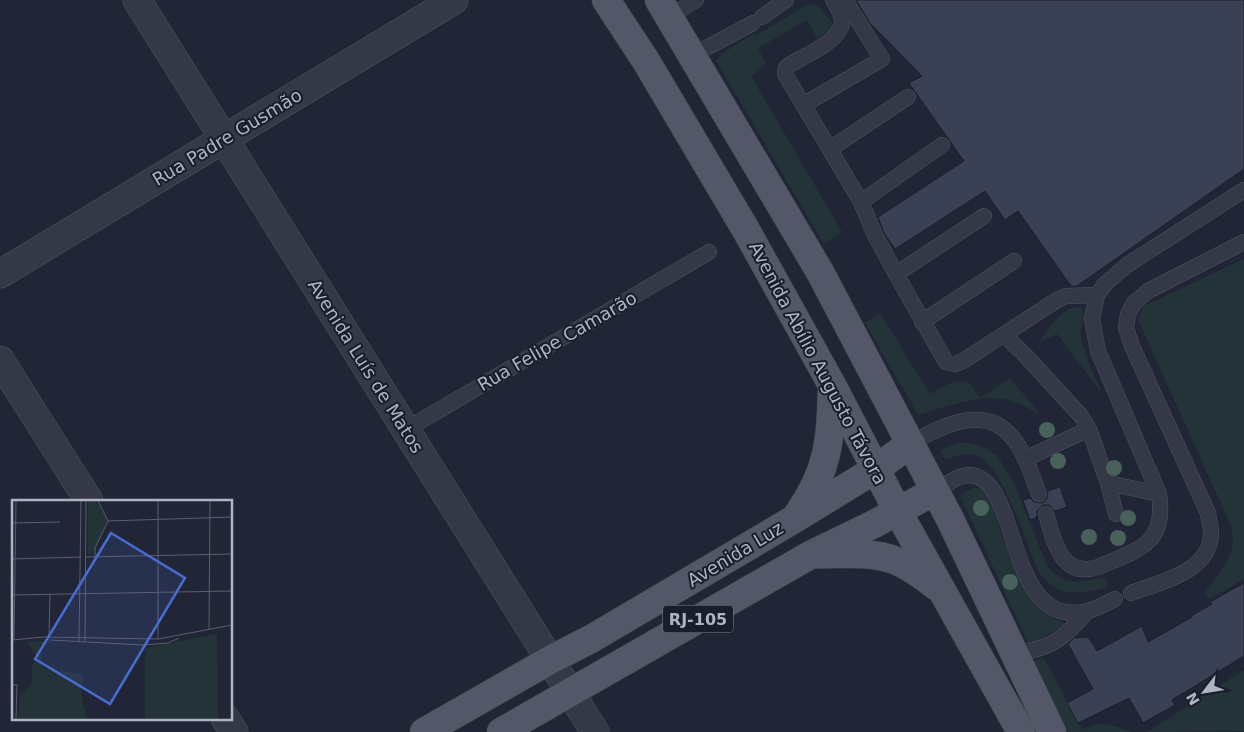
<svg xmlns="http://www.w3.org/2000/svg" width="1244" height="732" font-family="'DejaVu Sans',sans-serif">
	<style>
		.green { fill: #243338 }
		.building { fill: #3b4154; stroke: #1c202d }
		.lines { fill: none; stroke-linecap: round; stroke-linejoin: round }
		.service-casing { stroke: #4f5362; stroke-width: 16 }
		.minor-casing { stroke: #4f5362; stroke-width: 29 }
		.primary-casing { stroke: #3e4250; stroke-width: 29 }
		.service { stroke: #353947; stroke-width: 15 }
		.minor { stroke: #353947; stroke-width: 28 }
		.primary { stroke: #535767; stroke-width: 28 }
		.tree { fill: #48625b }
		.labels { text-anchor: middle; dominant-baseline: central; stroke-width: 4; stroke-linejoin: round; paint-order: stroke }
		.shield { fill: #1a1e2b; stroke: #828695; stroke-width: 1 }
		.shield-label { font-size: 16px; font-weight: bold; fill: #afb3c3 }
		.street-label { font-size: 18px; fill: #afb3c3; stroke: #1a1e2b }
		.inset-road { fill: none; stroke: #5a5e6e; stroke-width: 1 }
		.view { fill: #496cd2; fill-opacity: 0.15; stroke: #496cd2; stroke-width: 2.5 }
		.inset-edge { fill: none; stroke: #afb3c3; stroke-width: 2.5 }
	</style>
	<rect width="100%" height="100%" fill="#212636"/>
	<!-- green -->
	<path class="green" d="M808,4l10,2 17,20 -18,12 -10,-18 -49,28 8,16 -15,12 91,156 -18,12 -108,-183 7,-8 30,-19 4,1z
		M1244,259v320l-35,20 -4,-7c12,-15 28,-33 28,-53 0,-7 -3,-14 -5,-20l-89,-197 1,-8 4,-8z
		M1076,307h4c9,10 -1,18 1,29 3,20 14,40 22,59l-46,-61 -18,9c9,-14 19,-32 37,-36z
		M880,313l50,81c10,-5 30,-20 41,-9 3,3 6,9 9,13l30,-20 31,37c-11,-5 -20,-12 -32,-15 -30,-7 -62,7 -91,15l-53,-92z
		M956,443h15l13,4 14,10 16,26 33,83c17,21 34,17 58,11l2,10c-29,8 -50,11 -69,-16 -11,-26 -35,-104 -60,-115 -12,-5 -22,0 -33,4l-4,-10z
		M973,488h6c15,9 15,26 20,40 9,23 26,72 46,85 6,4 14,7 21,11l-37,21 -69,-150z
		M1044,658l38,72c19,-10 30,-5 50,2h-66l-32,-71z
		M1244,670v61l-97,1z"/>
	<!-- building -->
	<path class="building" d="M856,0h388v169l-167,117h-6l-53,-75 -13,9 -20,-29 -90,58 -11,-16 -6,-16 86,-56 -55,-78 13,-7 -52,-53z
		M1060,487l7,20 -12,4 -6,-6h-6l-6,6v6l-7,3 -7,-20 7,-2 4,4 8,1 5,-4 1,-8z
		M1244,583v73l-72,44 3,5 -32,18 -14,-25 -51,25 -11,-20 26,-14 -25,-45 6,-6 14,-1 9,14 45,-25 6,16 44,-25 -1,-1 21,-12 -2,-2z"/>
	<g class="lines">
		<defs>
			<path id="service" d="M833,0c4,7 9,14 9,22 0,18 -38,34 -53,43l-3,3 -1,6 76,128 15,35 20,37 50,88 9,2 8,-3 94,-61 9,-4 31,-1
				M670,16l26,-16
				M762,17l24,-17
				M693,55l60,-32
				M803,105l79,-46 -37,-59
				M830,149l78,-52
				M861,202l81,-57
				M896,274l88,-58
				M922,322l92,-61
				M1004,335l20,19 57,62 8,13 19,54 8,31
				M405,430l304,-178
				M911,443c32,-18 77,-41 104,-2 12,16 17,36 24,53
				M1025,459l64,-30
				M1108,483l51,11
				M935,491c10,-6 23,-16 34,-16 53,1 35,156 118,136 10,-2 19,-8 28,-12
				M1046,514c8,27 15,65 52,53 39,-17 69,-22 61,-73l-61,-143 -6,-32 5,-24 8,-11 22,-19 117,-75
				M1131,593c29,-11 80,-21 80,-60 0,-6 -2,-13 -3,-20l-76,-167 -6,-18 2,-14 6,-11 14,-12 96,-49
				M1016,655c10,-4 22,-5 32,-10 16,-7 28,-21 40,-34"/>
			<path id="minor" d="M137,0l458,732
				M0,274l454,-274
				M0,360l89,141
				M225,718l9,14"/>
			<path id="primary" d="M606,0l40,61 100,169 86,155 65,125 124,222
				M659,0l161,272 130,247 102,213
				M798,514c32,-46 32,-74 34,-127
				M816,554c23,1 56,-3 78,6 16,6 30,17 43,27
				M424,732l126,-72 41,-21 205,-121 80,-49 35,-26
				M501,732l311,-178 62,-30 61,-33"/>
		</defs>
		<!-- service casing -->
		<use href="#service" class="service-casing"/>
		<!-- minor casing -->
		<use href="#minor" class="minor-casing"/>
		<!-- primary casing -->
		<use href="#primary" class="primary-casing"/>
		<!-- service -->
		<use href="#service" class="service"/>
		<!-- minor -->
		<use href="#minor" class="minor"/>
		<!-- primary -->
		<use href="#primary" class="primary"/>
	</g>
	<!-- trees -->
	<g class="tree">
		<circle cx="1047" cy="430" r="8"/>
		<circle cx="1058" cy="461" r="8"/>
		<circle cx="1114" cy="468" r="8"/>
		<circle cx="981" cy="508" r="8"/>
		<circle cx="1128" cy="518" r="8"/>
		<circle cx="1089" cy="537" r="8"/>
		<circle cx="1118" cy="538" r="8"/>
		<circle cx="1010" cy="582" r="8"/>
	</g>
	<g class="labels">
		<!-- shield labels -->
		<rect class="shield" x="663" y="605.5" width="70" height="27" rx="4"/>
		<g class="shield-label">
			<text x="698" y="619">RJ-105</text>
		</g>
		<!-- street labels -->
		<g class="street-label">
			<text transform="translate(227 137) rotate(-31)">Rua Padre Gusmão</text>
			<text transform="translate(557 341) rotate(-30)">Rua Felipe Camarão</text>
			<text transform="translate(818 363) rotate(62)">Avenida Abílio Augusto Távora</text>
			<text transform="translate(366 366) rotate(58)">Avenida Luís de Matos</text>
			<text transform="translate(735 554) rotate(-31)">Avenida Luz</text>
		</g>
	</g>
	<!-- overview -->
	<g transform="translate(12 500)">
		<rect width="220" height="220" fill="#212636"/>
		<path d="M76,1h8l11,19 -14,33 -5,1zM205,134l1,85h-73v-71zM15,141l28,1 -9,1 -5,7 2,18 8,1 1,-5 4,6 28,4 -3,20 6,25h-69l2,-24 12,-11v-18l4,-9z" fill="#243338"/>
		<path class="inset-road" d="M96,21l124,-4M0,23l48,-1M74,57l146,-3M83,57v-9l13,-27 -10,-20M0,59l69,-2M0,95l220,-4M197,129l1,-128M37,137l1,-43M2,139l2,-138M146,139v-138M0,140l32,-3 114,2 74,-14M38,140l93,5 25,-2 11,-5M67,141l2,-140M73,141l1,-140M0,185h5l-1,34"/>
		<path class="view" d="M99,33l74,45 -75,126 -75,-45z"/>
		<rect width="220" height="220" class="inset-edge"/>
	</g>
	<!-- north arrow -->
	<g transform="translate(1204 692) rotate(239)" stroke="#1a1e2b" stroke-width="4" paint-order="stroke">
	<path d="M0-4L9 19L0 12L-9 19Z" fill="#afb3c3"/>
	<text y="-8" font-size="14" font-weight="bold" text-anchor="middle" fill="#afb3c3">N</text>
	</g>
</svg>
